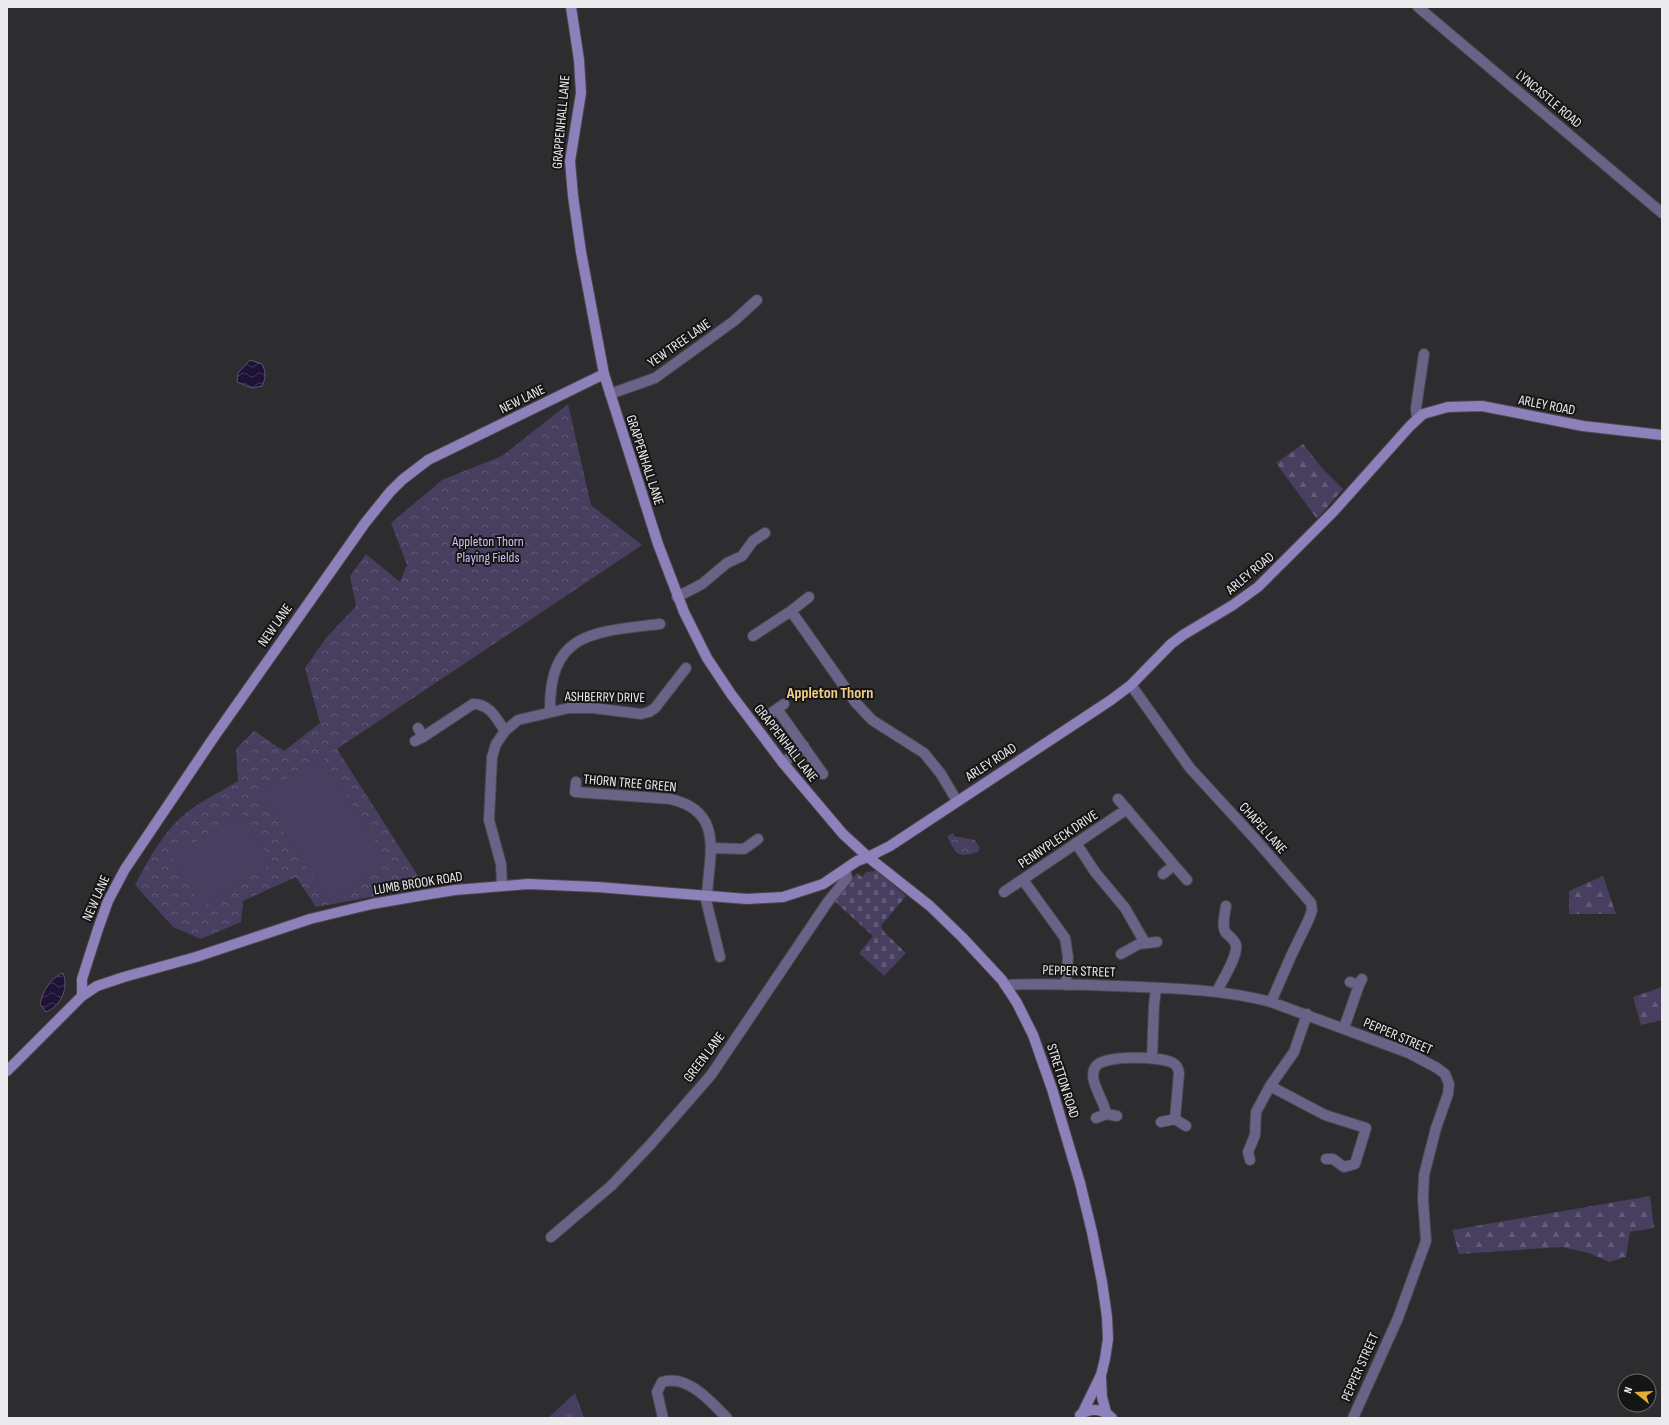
<svg xmlns="http://www.w3.org/2000/svg" width="1669" height="1425" font-family="'Sofia Sans Condensed',sans-serif">
	<style>
		.grass { fill: url(#grass-tufts) }
		.forest { fill: url(#forest-firs) }
		.cemetery { fill: url(#cemetery-stones) }
		.park { fill: url(#park-crowns) }
		.garden { fill: #473e60 }
		.water { fill: url(#water-waves); stroke: #5c546e }
		.lines { fill: none; stroke-linecap: round; stroke-linejoin: round }
		.street-casing { stroke: #48474a; stroke-width: 12 }
		.secondary-casing { stroke: #48474a; stroke-width: 12 }
		.street { stroke: #6b6387; stroke-width: 10 }
		.secondary { stroke: #8e80ba; stroke-width: 10 }
		.labels { text-anchor: middle; dominant-baseline: central; stroke-width: 4; stroke-linejoin: round; paint-order: stroke }
		.street-label { font-size: 14px; fill: #ebebed; stroke: #151516 }
		.park-label { font-size: 14px; fill: #cbbef6; stroke: #151516 }
		.quarter-label { font-size: 16px; font-weight: bold; fill: #f0cd84; stroke: #151516 }
	</style>
	<defs>
		<pattern id="grass-tufts" width="24" height="20" patternUnits="userSpaceOnUse"><rect width="24" height="20" fill="#473e60"/><path d="M3 7l-1-3M5 7V3M7 7l1-3M15 17l-1-3M17 17v-4M19 17l1-3" fill="none" stroke="#625a77"/></pattern>
		<pattern id="forest-firs" width="22" height="20" patternUnits="userSpaceOnUse"><rect width="22" height="20" fill="#473e60"/><path d="M5 1l3.5 6h-7zM16 11l3.5 6h-7z" fill="#625a77"/></pattern>
		<pattern id="cemetery-stones" width="16" height="16" patternUnits="userSpaceOnUse"><rect width="16" height="16" fill="#473e60"/><path d="M2 7V4a2 2 0 0 1 4 0v3zM10 15v-3a2 2 0 0 1 4 0v3z" fill="#625a77"/></pattern>
		<pattern id="park-crowns" width="20" height="18" patternUnits="userSpaceOnUse"><rect width="20" height="18" fill="#473e60"/><path d="M2 6a3 3 0 1 1 6 0M12 15a3 3 0 1 1 6 0" fill="none" stroke="#625a77"/></pattern>
		<pattern id="water-waves" width="16" height="10" patternUnits="userSpaceOnUse"><rect width="16" height="10" fill="#1e1337"/><path d="M0 5q4-4 8 0t8 0" fill="none" stroke="#3f3654"/></pattern>
	</defs>
	<rect width="100%" height="100%" fill="#2d2c2f"/>
	<!-- grass -->
	<path class="grass" d="M575,1393l9,25h-36z"/>
	<!-- forest -->
	<path class="forest" d="M1303,444l19,24 21,21 -26,30 -41,-56z
		M1603,876l13,38h-47v-23z
		M1662,987v33l-21,5 -8,-28z
		M1650,1196l4,32 -24,4 -4,25 -17,5 -20,-9 -27,-6 -103,7 -7,-24z"/>
	<!-- cemetery -->
	<path class="cemetery" d="M877,871l29,25 -25,30 3,6 22,21 -22,23 -25,-23 14,-17 -39,-35 23,-28 5,4 4,-5z"/>
	<!-- park -->
	<path class="park" d="M568,404l23,101 51,40 -305,204 88,138 -109,20 -20,-30 -53,24 -2,21 -40,17 -28,-12 -38,-42c12,-23 25,-47 43,-65 17,-16 40,-27 60,-39l-2,-32 18,-18 30,20 36,-28 -15,-55 21,-30 30,-32 -6,-30 16,-22 34,28 7,-17 -16,-42 51,-43 60,-24z
		M953,833l1,3 21,4 5,8 -2,4c-23,7 -22,1 -31,-16z"/>
	<!-- garden -->
	<path class="garden" d="M322,756l67,108 -61,38 -68,-108z
		M242,813l31,50 -70,44 -32,-50z"/>
	<!-- water -->
	<path class="water" d="M250,360l12,4c4,8 4,14 0,22l-10,2 -15,-6 1,-9z
		M63,973c6,15 -2,33 -17,39l-6,-8c3,-13 10,-26 23,-31z"/>
	<g class="lines">
		<defs>
			<path id="street" d="M1418,7l244,206
				M610,394l45,-16 79,-57 23,-21
				M1417,419l-1,-11 8,-54
				M677,597l25,-13 25,-21 15,-7 11,-15 12,-8
				M809,597l-18,14 65,92 16,17 52,33 17,21 16,27
				M753,636l38,-25
				M1131,685l59,83 66,72 55,63 1,7 -3,9 -18,37 -20,46
				M777,709l46,65
				M550,711c-1,-80 44,-79 110,-87
				M770,714l14,-10
				M423,737l50,-33c17,0 23,14 32,27
				M415,741l8,-4 -5,-9
				M783,763l21,-17
				M576,782l-1,10 95,7c55,12 39,56 37,97
				M1118,799l56,66
				M1076,843l19,29 30,36 20,35
				M711,848l33,1 14,-10
				M1163,874l11,-9 13,15
				M1023,880l42,58 3,19 -2,28
				M502,885l-1,-21 -12,-44 3,-63 4,-13 9,-13 13,-11 51,-12h24l48,6 8,-2 6,-4 31,-40
				M1004,892l123,-83
				M705,896l15,61
				M1121,954l18,-10 18,-2
				M1350,982l9,3 3,-6
				M1005,985c38,-2 75,0 112,1 52,2 104,3 154,16l138,51 28,15 8,6 4,10 -1,10 -12,34 -12,47 -1,24 3,42 -28,77 -45,100
				M1217,991c5,-10 21,-35 19,-46 -2,-6 -6,-8 -10,-12 -5,-7 -1,-19 0,-27
				M1344,1028l15,-43
				M1152,1058l2,-53 2,-17
				M1270,1086l55,29 41,13 -11,36 -11,3 -11,-8h-7
				M1106,1114c-1,-14 -20,-35 -10,-48 9,-11 64,-10 77,-3 4,2 5,5 6,10l-4,46
				M1096,1118l10,-4 11,2
				M1161,1122l14,-3 11,7
				M1250,1160l-2,-8 7,-17 1,-23 14,-26 24,-34 13,-38
				M551,1237l60,-51 39,-41 61,-70 116,-172 20,-25 -2,-8
				M663,1418l-6,-26 5,-10c26,-8 49,20 65,36"/>
			<path id="secondary" d="M571,7l8,53 2,33 -11,68 3,35 8,56 23,122 54,170 26,68 23,46 24,36 52,69 60,71 25,23 62,49 32,31 40,43 15,23 16,32 19,54 28,94 12,49 10,50 5,35 1,22 -3,20 -4,16 -19,39
				M82,996v-17l16,-50 10,-28 17,-32 89,-132 151,-214 25,-31 12,-12 26,-20 176,-86
				M7,1071l75,-75 15,-10 27,-9 72,-20 114,-38 62,-15 52,-9 31,-5 73,-6 69,3 150,12 36,-2 40,-13 34,-23 11,-4 22,-11 221,-146 20,-15 40,-41 12,-9 50,-30 25,-18 76,-76 76,-85 13,-12 25,-7 34,-1 101,20 79,9
				M1101,1377l1,20 4,15
				M1080,1415c11,-8 23,-6 32,3"/>
		</defs>
		<!-- street casing -->
		<use href="#street" class="street-casing"/>
		<!-- secondary casing -->
		<use href="#secondary" class="secondary-casing"/>
		<!-- street -->
		<use href="#street" class="street"/>
		<!-- secondary -->
		<use href="#secondary" class="secondary"/>
	</g>
	<g class="labels">
		<!-- street labels -->
		<g class="street-label">
			<text transform="translate(1549 99) rotate(40)">LYNCASTLE ROAD</text>
			<text transform="translate(561 122) rotate(-85)">GRAPPENHALL LANE</text>
			<text transform="translate(679 343) rotate(-35)">YEW TREE LANE</text>
			<text transform="translate(522 399) rotate(-26)">NEW LANE</text>
			<text transform="translate(1547 405) rotate(11)">ARLEY ROAD</text>
			<text transform="translate(645 460) rotate(72)">GRAPPENHALL LANE</text>
			<text transform="translate(1250 573) rotate(-40)">ARLEY ROAD</text>
			<text transform="translate(275 625) rotate(-55)">NEW LANE</text>
			<text transform="translate(605 697) rotate(1)">ASHBERRY DRIVE</text>
			<text transform="translate(786 743) rotate(52)">GRAPPENHALL LANE</text>
			<text transform="translate(991 762) rotate(-33)">ARLEY ROAD</text>
			<text transform="translate(630 783) rotate(5)">THORN TREE GREEN</text>
			<text transform="translate(1263 828) rotate(48)">CHAPEL LANE</text>
			<text transform="translate(1058 839) rotate(-34)">PENNYPLECK DRIVE</text>
			<text transform="translate(418 883) rotate(-9)">LUMB BROOK ROAD</text>
			<text transform="translate(96 898) rotate(-66)">NEW LANE</text>
			<text transform="translate(1079 971) rotate(2)">PEPPER STREET</text>
			<text transform="translate(1398 1036) rotate(23)">PEPPER STREET</text>
			<text transform="translate(704 1057) rotate(-53)">GREEN LANE</text>
			<text transform="translate(1063 1081) rotate(72)">STRETTON ROAD</text>
			<text transform="translate(1360 1367) rotate(-66)">PEPPER STREET</text>
		</g>
		<!-- park labels -->
		<g class="park-label">
			<text x="488" y="541">Appleton Thorn<tspan x="488" dy="16">Playing Fields</tspan></text>
		</g>
		<!-- quarter labels -->
		<g class="quarter-label">
			<text x="830" y="693">Appleton Thorn</text>
		</g>
	</g>
	<!-- border -->
	<rect width="1669" height="1425" fill="none" stroke="#ebebed" stroke-width="16"/>
	<!-- north arrow -->
	<g transform="translate(1637 1393) rotate(288)"><circle r="19" fill="#151516" stroke="#6b6b6c"/>
	<path d="M0-3L7 15L0 10L-7 15Z" fill="#e1af34"/>
	<text y="-6" font-size="11" font-weight="bold" text-anchor="middle" fill="#ebebed">N</text>
	</g>
</svg>
